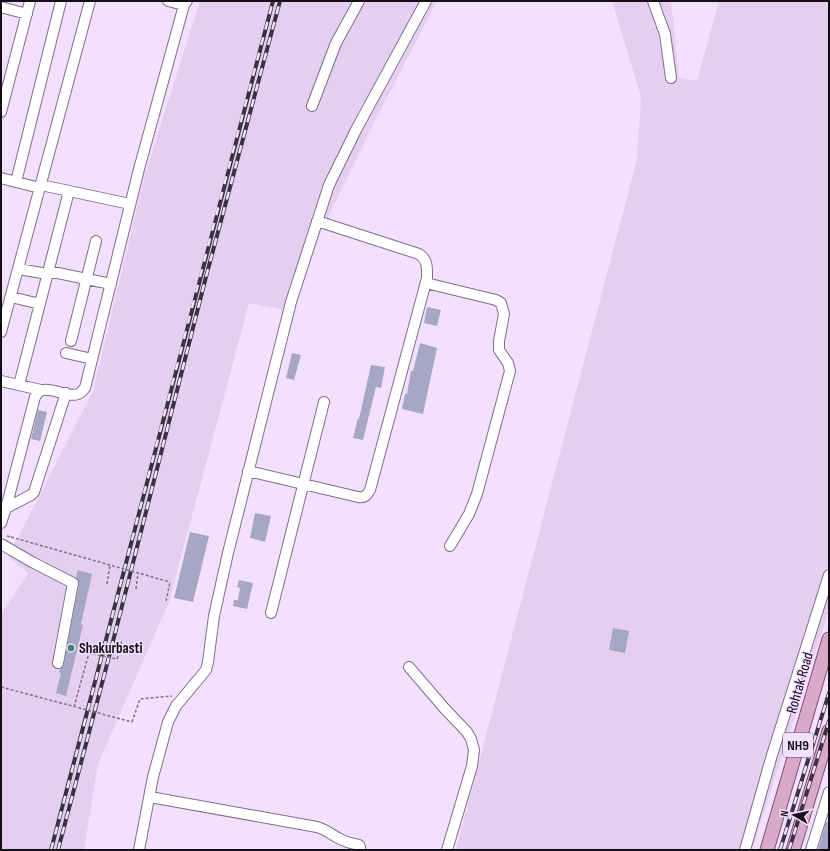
<svg xmlns="http://www.w3.org/2000/svg" width="830" height="851" font-family="'Sofia Sans Condensed',sans-serif">
	<style>
		.built { fill: #e4cff1 }
		.building { fill: #a6a6c5 }
		.lines { fill: none; stroke-linecap: round; stroke-linejoin: round }
		.minor-casing { stroke: #7e6e88; stroke-width: 12 }
		.major-casing { stroke: #844d74; stroke-width: 15 }
		.path { stroke: #7f7285; stroke-width: 1.5; stroke-dasharray: 3 2; stroke-linecap: butt }
		.minor { stroke: #fff; stroke-width: 10 }
		.major { stroke: #d9a9c9; stroke-width: 13 }
		.rail-casing { stroke: #3b323f; stroke-width: 4 }
		.rail { stroke: #f3e0fe; stroke-width: 2.5; stroke-dasharray: 8; stroke-linecap: butt }
		.path-bridge { stroke: #7f7285; stroke-width: 1.5; stroke-dasharray: 3 2; stroke-linecap: butt }
		.poi-dot { fill: #3f8172; stroke: #f3e0fe; stroke-width: 1.5 }
		.labels { text-anchor: middle; dominant-baseline: central; stroke-width: 3; stroke-linejoin: round; paint-order: stroke }
		.shield { fill: #f3e0fe; stroke: #584d5d; stroke-width: 1 }
		.shield-label { font-size: 14px; font-weight: bold; fill: #150e18 }
		.poi-label { font-size: 15px; font-weight: bold; fill: #150e18; stroke: #f3e0fe; text-anchor: start }
		.street-label { font-size: 15px; fill: #150e18; stroke: #f3e0fe }
	</style>
	<rect width="100%" height="100%" fill="#f3e0fe"/>
	<!-- built -->
	<path class="built" d="M200,1h237l-56,108 -62,126 -25,77 -45,-9 -80,299 -71,162 -14,86h-83v-236l27,-41 -20,-16 85,-166 52,-217z
		M612,1h59l8,77 18,3 22,-80h110v609l-77,240h-296l181,-691 4,-62z"/>
	<!-- building -->
	<path class="building" d="M427,307l14,3 -4,16 -13,-3z
		M420,343l17,5 -14,66 -21,-5 3,-15h2l4,-23h2z
		M292,353l9,2 -7,25 -8,-2z
		M371,365l14,2 -4,21 -5,-1 -13,53 -10,-2 5,-20 1,1z
		M38,410l9,2 -7,29 -9,-2z
		M255,513l16,3 -6,26 -15,-4z
		M190,532l19,4 -16,66 -19,-4z
		M78,570l14,4 -11,50 2,1 -17,71 -10,-3 5,-20 -2,-1 1,-3 4,-5 15,-80v-3l-3,-4z
		M239,580l14,3 -6,26 -14,-3 1,-6h4l2,-12 -3,-1z
		M613,628l16,3 -4,22 -16,-3z
		M826,822l3,1v27h-11z"/>
	<g class="lines">
		<defs>
			<path id="minor" d="M168,1l16,4
				M653,1l12,33 6,44
				M1,7l26,7
				M312,106l24,-63 23,-42
				M1,112l29,-111
				M1,178l39,10
				M16,182l45,-181
				M41,185l89,19
				M18,269l30,5
				M48,271l63,13
				M426,283l70,17 5,3 3,11 -5,27v9l9,13 2,8 -33,123 -8,20 -19,32
				M11,297l29,7
				M1,332l89,-331
				M71,341l25,-100
				M66,353l26,6
				M1,381l40,9
				M19,385l50,-194
				M248,471l110,26c7,1 9,-2 12,-7l57,-212c0,-10 1,-18 -8,-24l-102,-33
				M6,508l25,-13 3,-3 32,-99
				M1,523l5,-15 29,-111c8,-17 30,2 43,-3 3,-1 5,-4 7,-6l54,-219 45,-164 3,-4
				M1,544l31,18 41,21 -15,80
				M271,613l53,-211
				M409,667l36,42 22,23 4,7 3,11 -2,16 -25,84
				M150,797l167,30c10,3 15,8 23,12 6,3 13,5 19,6l1,2v3
				M139,850l14,-73 15,-55 8,-16 30,-36 2,-8 6,-46 14,-63 63,-251 38,-117 28,-57 69,-127
				M745,850l27,-95 57,-180
				M811,850l18,-58"/>
			<path id="major" d="M767,850l62,-211
				M793,850l36,-119"/>
		</defs>
		<!-- minor casing -->
		<use href="#minor" class="minor-casing"/>
		<!-- major casing -->
		<use href="#major" class="major-casing"/>
		<!-- path -->
		<path class="path" d="M7,536l4,1
			M107,584l3,-19
			M136,589l2,-16
			M166,601l4,-19
			M117,659l5,-19
			M132,722l8,-23 32,-3"/>
		<!-- minor -->
		<use href="#minor" class="minor"/>
		<!-- major -->
		<use href="#major" class="major"/>
		<defs>
			<path id="rail" d="M51,850c75,-283 146,-567 222,-849
				M58,850l52,-197 97,-380 73,-272
				M780,850l49,-157
				M789,850l40,-129"/>
		</defs>
		<!-- rail casing -->
		<use href="#rail" class="rail-casing"/>
		<!-- rail -->
		<use href="#rail" class="rail"/>
		<!-- path-bridge -->
		<path class="path-bridge" d="M11,537l159,45
			M1,687l131,35
			M74,707l15,-54 28,6"/>
	</g>
	<!-- markers -->
	<circle class="poi-dot" cx="71" cy="648" r="4"/>
	<g class="labels">
		<!-- shield labels -->
		<rect class="shield" x="783" y="733" width="30" height="24" rx="3"/>
		<g class="shield-label">
			<text x="798" y="745">NH9</text>
		</g>
		<!-- poi labels -->
		<g class="poi-label">
			<text x="79" y="648">Shakurbasti</text>
		</g>
		<!-- street labels -->
		<g class="street-label">
			<text transform="translate(800 683) rotate(-74)">Rohtak Road</text>
		</g>
	</g>
	<!-- border -->
	<rect width="830" height="851" fill="none" stroke="#150e18" stroke-width="4"/>
	<!-- north arrow -->
	<g transform="translate(794 815) rotate(279)" stroke="#f3e0fe" stroke-width="3" paint-order="stroke">
	<path d="M0-3L7 15L0 10L-7 15Z" fill="#150e18"/>
	<text y="-6" font-size="11" font-weight="bold" text-anchor="middle" fill="#150e18">N</text>
	</g>
</svg>
